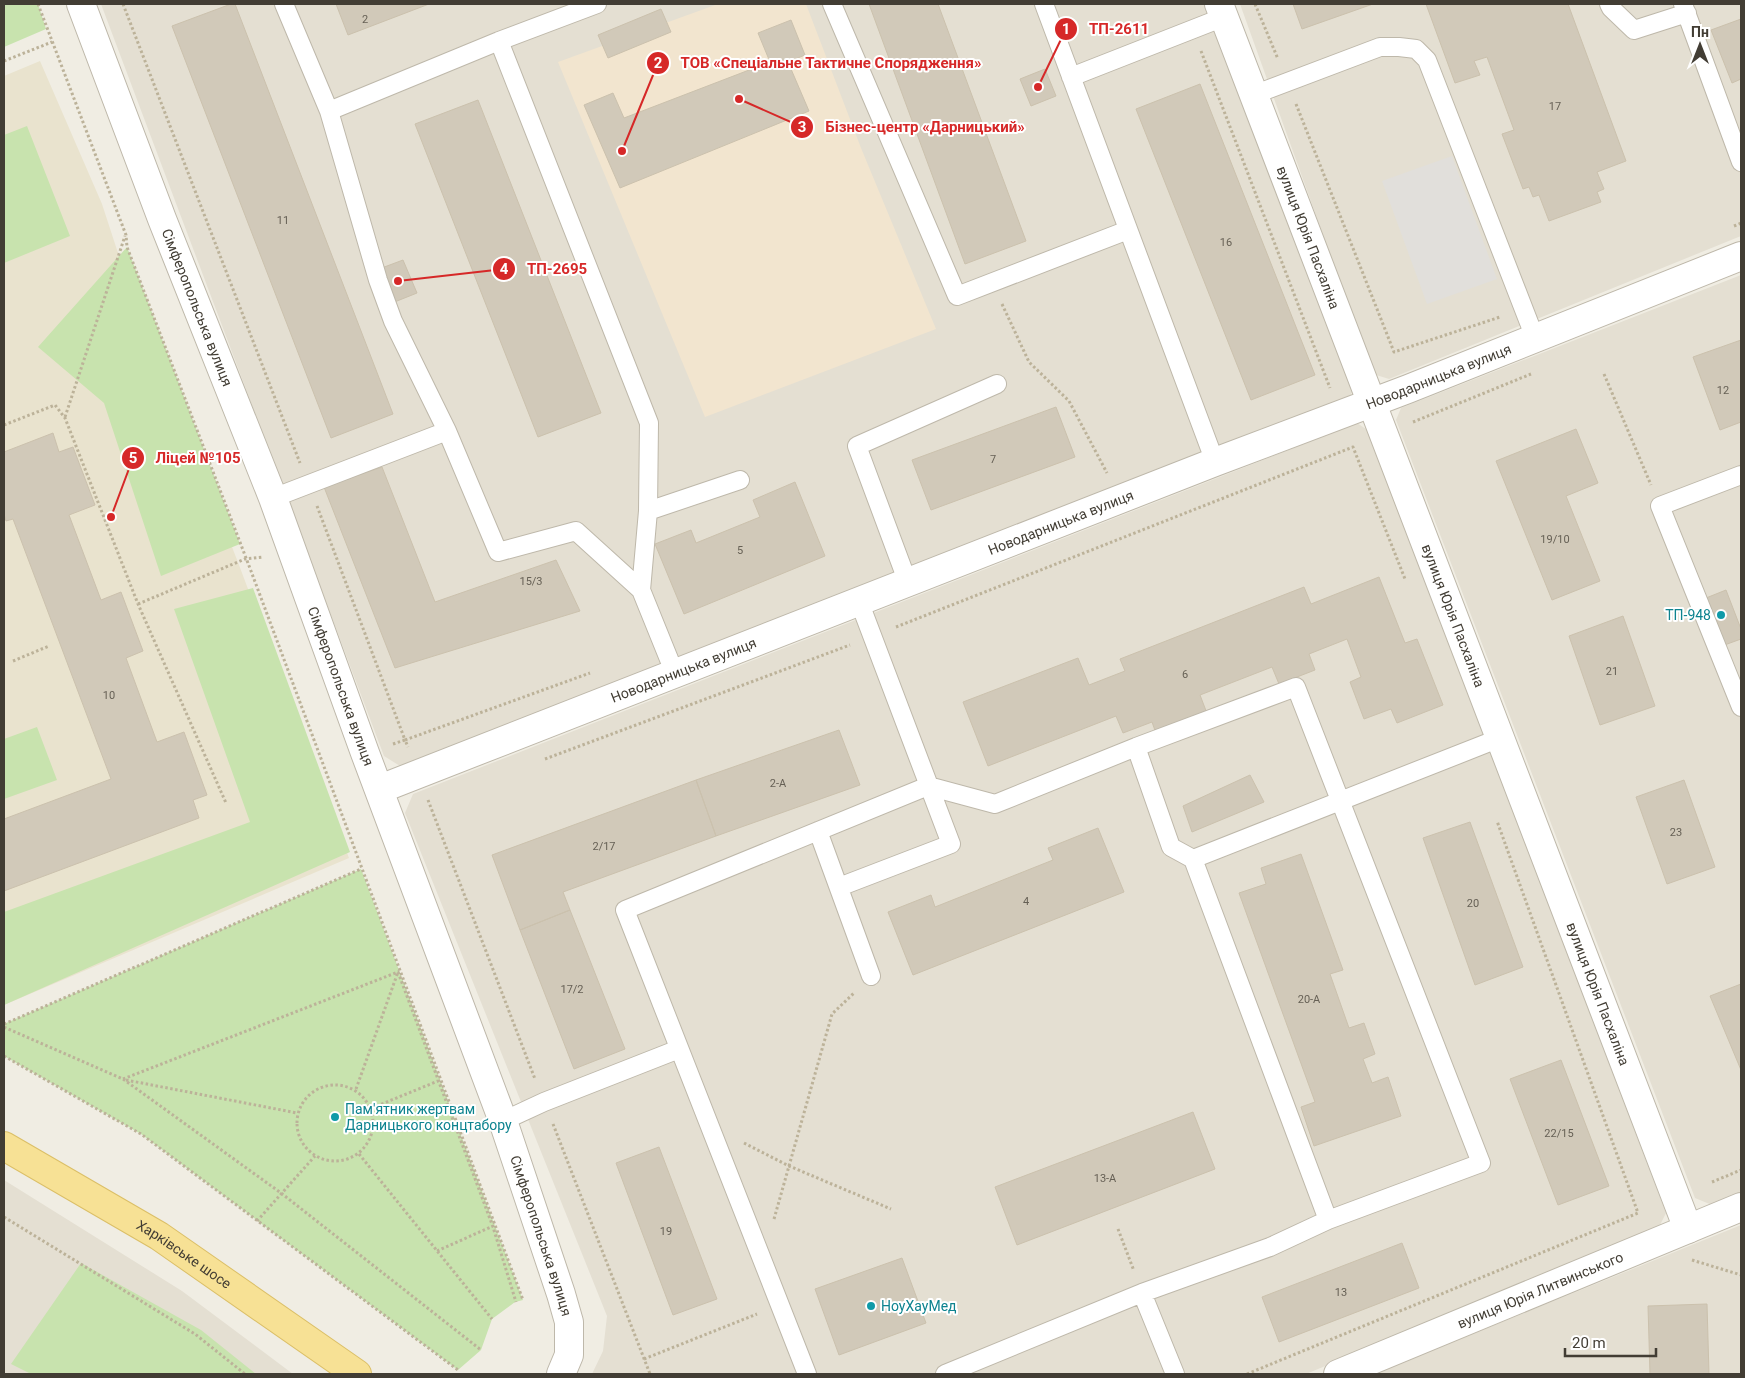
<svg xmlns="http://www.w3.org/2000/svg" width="1745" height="1378" font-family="Roboto,sans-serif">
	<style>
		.residential { fill: #e4dfd2 }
		.commercial { fill: #f2e5cf }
		.education { fill: #e9e3ce }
		.green { fill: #c8e3ae }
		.parking { fill: #e1dfdb }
		.building { fill: #d1c9b9; stroke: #cbc1ad }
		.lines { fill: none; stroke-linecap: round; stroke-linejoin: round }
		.lane-casing { stroke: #beb8aa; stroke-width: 20 }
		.street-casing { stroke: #beb8aa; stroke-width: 30 }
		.primary-casing { stroke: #dbbf67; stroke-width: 30 }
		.path { stroke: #bcb299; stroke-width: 3; stroke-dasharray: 2.5 2.5; stroke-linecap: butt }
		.lane { stroke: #fff; stroke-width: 18 }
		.street { stroke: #fff; stroke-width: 28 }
		.primary { stroke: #f7e195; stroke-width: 28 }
		.culture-dot { fill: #0f9aa8; stroke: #fff; stroke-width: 2 }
		.labels { text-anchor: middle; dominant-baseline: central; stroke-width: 4; stroke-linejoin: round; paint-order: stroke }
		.number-label { font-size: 11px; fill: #666055 }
		.street-label { font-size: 14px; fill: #423d34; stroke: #fff }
		.culture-label { font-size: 14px; fill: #0d838f; stroke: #fff; text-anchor: start }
		.leader { fill: none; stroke: #d62828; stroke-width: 2 }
		.callout-dot { fill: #d62828; stroke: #fff; stroke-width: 2 }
		.mark-label { font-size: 15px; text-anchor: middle; font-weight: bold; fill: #fff }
		.callout-label { font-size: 15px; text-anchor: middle; font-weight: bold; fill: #d62828; stroke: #fff; stroke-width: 4; stroke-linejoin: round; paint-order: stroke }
	</style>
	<rect width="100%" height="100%" fill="#f0ede3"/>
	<!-- residential -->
	<path class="residential" d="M101,4h1108l146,383 -8,14 -947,365 -16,-10z
		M1240,4h501v232l-352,143 -16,-5z
		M1741,275v918l-29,12 -17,-7 -299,-778 5,-12z
		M1357,423l12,8 297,782 -7,14 -353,147h-714l11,-23 4,-35 -202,-503 8,-19z
		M4,1180l178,111 111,83h-289z
		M1741,1225v149h-367z"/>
	<!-- commercial -->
	<path class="commercial" d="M718,4h88l55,144 75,181 -231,88 -147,-355z"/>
	<!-- education -->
	<path class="education" d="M40,61l62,143 15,46 122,315 110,293 -345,147v-929z"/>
	<!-- green -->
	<path class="green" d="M4,4h34l8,25 -42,18z
		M27,126l43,110 -66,27v-128z
		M127,247l113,297 -79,32 -57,-173 -66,-56z
		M253,588l97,264 -346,153v-93l246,-90 -76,-213z
		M37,727l20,53 -53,19v-60z
		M361,869l162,431 -8,2 -23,17 -11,31 -23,20 -317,-236 -137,-78v-32z
		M81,1263l120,67 55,44h-225l-20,-10z"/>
	<!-- parking -->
	<path class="parking" d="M1452,156l45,123 -70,25 -45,-123z"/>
	<!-- building -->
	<path class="building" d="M231,4h4l158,410 -62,24 -159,-412z
		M336,4h93l-81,31z
		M869,4h69l88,237 -61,23z
		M1293,4h80l-71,25z
		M1426,4h142l58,157 -29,11 7,17 -7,3 4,10 -52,19 -10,-26 -6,2 -4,-10 -6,2 -21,-55 12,-4 -27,-73 -13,4 6,14 -25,8z
		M661,9l10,23 -63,26 -10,-23z
		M1741,19v60l-9,4 -21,-53z
		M791,20l14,35 -17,7 21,49 -189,77 -36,-83 29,-12 11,25 146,-56 -12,-29z
		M1045,69l11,27 -25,10 -11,-27z
		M1200,84l115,291 -64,25 -115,-291z
		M478,100l123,313 -63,24 -123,-313z
		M403,260l14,33 -25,10 -13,-34z
		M1741,340v82l-21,8 -27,-73z
		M1056,407l19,50 -144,53 -19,-50z
		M1576,429l22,54 -32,13 34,85 -48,19 -56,-139z
		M53,433l6,19 14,-5 22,58 -26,10 32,85 20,-8 22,59 -17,7 31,84 27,-10 23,63 -14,5 6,18 -195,73v-72l107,-40 -98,-260 -7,2 -2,-7v-62z
		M382,467l53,135 121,-42 24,51 -185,57 -71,-181z
		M795,482l30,74 -141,58 -29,-70 36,-14 5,13 64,-26 -7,-17z
		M1379,577l26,66 12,-4 26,66 -46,18 -6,-14 -27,10 -14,-37 11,-5 -14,-38 -38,15 6,16 -36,14 -7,-17 -72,28 8,21 -51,20 -5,-14 -29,11 -7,-17 -128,50 -25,-64 115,-44 11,27 36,-14 -5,-12 184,-72 7,17z
		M1726,590l15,39v10l-22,8 -18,-47z
		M1623,616l32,90 -55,19 -31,-89z
		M839,730l21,55 -144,51 -20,-56z
		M1250,775l14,27 -72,30 -9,-26z
		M696,780l20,56 -153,56 7,18 -50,20 -28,-75z
		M1684,780l31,87 -48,17 -31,-87z
		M1470,822l53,145 -48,18 -52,-147z
		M1098,828l26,64 -211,83 -25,-63 43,-17 4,12 118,-47 -5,-12z
		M1301,854l42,116 -13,4 19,54 15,-5 11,31 -12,5 9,24 16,-6 13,39 -87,30 -13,-39 14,-5 -76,-209 27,-9 -5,-16z
		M570,910l55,139 -51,20 -54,-139z
		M1741,984v86l-31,-74z
		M1561,1060l48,126 -51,19 -48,-126z
		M1193,1112l22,57 -198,76 -22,-58z
		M659,1147l58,152 -44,16 -57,-152z
		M1402,1243l17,45 -140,54 -17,-45z
		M902,1258l24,65 -87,32 -24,-66z
		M1707,1304l2,70h-59l-2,-68z"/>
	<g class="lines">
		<defs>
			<path id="lane" d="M284,4l45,107 49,169 15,41 54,110 51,121 78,-21 65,59 34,84
				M832,4l125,292 171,-66
				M1044,4l171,458
				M1609,4l2,4 23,22 53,-17
				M1683,4l58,158
				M499,41l150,382 -1,88
				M1071,77l153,-60
				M1253,95l127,-48h19l17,2 11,11 108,278
				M329,111l170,-70 98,-37
				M1741,475l-81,31 81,201
				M273,498l174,-67
				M908,583l-51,-137 140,-62
				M641,590l7,-79 92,-31
				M1136,747l35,100 22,12 135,361
				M818,831l53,145
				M1193,859l307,-121
				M839,887l112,-43 -92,-243
				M503,1121l41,-19 135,-53
				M1142,1293l33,81
				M807,1374l-182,-464 303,-124 67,18 141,-57 160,-60 185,476 -153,57 -58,27 -128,46 -197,81"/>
			<g id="street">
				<path id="s1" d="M81,4l81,215 111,279 92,255 138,368 58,173 8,28v33l-8,19"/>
				<path id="s2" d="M1219,4l469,1225"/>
				<path id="s3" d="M380,789l835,-327 193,-73 333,-133"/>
				<path id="s4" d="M1338,1374l403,-167"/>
			</g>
			<g id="primary">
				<path id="s5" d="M4,1146l155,90 198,138"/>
			</g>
		</defs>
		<!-- lane casing -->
		<use href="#lane" class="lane-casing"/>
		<!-- street casing -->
		<use href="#street" class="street-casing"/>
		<!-- primary casing -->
		<use href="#primary" class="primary-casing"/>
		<!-- path -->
		<path class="path" d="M38,4l88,231 1,12 124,324 272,729
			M123,4l177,459
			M1255,4l23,55
			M1201,51l129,337
			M4,61l48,-19
			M1296,104l98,248 106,-35
			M1734,226l7,-3
			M1002,304l27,58 40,39 38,72
			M1604,374l47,111
			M65,417l60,-181
			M1413,422l118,-48
			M4,425l51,-20 10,13 73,186 88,199
			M317,506l88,234 185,-67
			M138,604l107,-45 18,-2
			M896,627l457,-180 52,132
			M13,661l36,-15
			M393,744l12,-4 3,7
			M545,759l305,-114
			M428,800l107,279
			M4,1024l357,-155
			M4,1027l119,52 158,114 200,157
			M4,1056l137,78 317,236
			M123,1079l275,-107 95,255 23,75
			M126,1080l171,33
			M297 1123a38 38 0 1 1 76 0a38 38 0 1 1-76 0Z
			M356,1089l42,-117
			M372,1108l66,-27
			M553,1124l97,250
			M744,1143l45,23 102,43
			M359,1154l133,165
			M1712,1182l29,-12
			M4,1217l191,117 50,40
			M774,1219l58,-205 22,-21
			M257,1221l58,-65
			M1118,1229l16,42
			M437,1251l56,-25
			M1692,1260l49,15
			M644,1359l113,-45
			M1247,1374l391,-161 -141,-392"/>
		<!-- lane -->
		<use href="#lane" class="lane"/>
		<!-- street -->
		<use href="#street" class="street"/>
		<!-- primary -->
		<use href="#primary" class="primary"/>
	</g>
	<!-- markers -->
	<g class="culture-dot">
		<circle cx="1721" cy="615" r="5"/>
		<circle cx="335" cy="1117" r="5"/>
		<circle cx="871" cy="1306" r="5"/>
	</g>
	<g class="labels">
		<!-- number labels -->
		<g class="number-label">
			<text x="365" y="19">2</text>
			<text x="1555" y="106">17</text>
			<text x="283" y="220">11</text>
			<text x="1226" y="242">16</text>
			<text x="1723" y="390">12</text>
			<text x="993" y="459">7</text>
			<text x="1555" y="539">19/10</text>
			<text x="740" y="550">5</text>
			<text x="531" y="581">15/3</text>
			<text x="1612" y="671">21</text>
			<text x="1185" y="674">6</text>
			<text x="109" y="695">10</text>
			<text x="778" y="783">2-А</text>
			<text x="1676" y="832">23</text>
			<text x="604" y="846">2/17</text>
			<text x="1026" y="901">4</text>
			<text x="1473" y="903">20</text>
			<text x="572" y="989">17/2</text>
			<text x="1309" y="999">20-А</text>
			<text x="1559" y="1133">22/15</text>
			<text x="1105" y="1178">13-А</text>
			<text x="666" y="1231">19</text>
			<text x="1341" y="1292">13</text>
		</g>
		<!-- street labels -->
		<g class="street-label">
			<text stroke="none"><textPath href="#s2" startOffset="250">вулиця Юрія Пасхаліна</textPath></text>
			<text stroke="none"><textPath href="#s1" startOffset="325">Сімферопольська вулиця</textPath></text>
			<text stroke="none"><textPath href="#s3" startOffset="1136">Новодарницька вулиця</textPath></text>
			<text stroke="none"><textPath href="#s3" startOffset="731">Новодарницька вулиця</textPath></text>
			<text stroke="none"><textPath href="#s2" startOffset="655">вулиця Юрія Пасхаліна</textPath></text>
			<text stroke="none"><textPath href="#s3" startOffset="326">Новодарницька вулиця</textPath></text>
			<text stroke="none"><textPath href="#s1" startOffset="730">Сімферопольська вулиця</textPath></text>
			<text stroke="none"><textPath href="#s2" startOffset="1060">вулиця Юрія Пасхаліна</textPath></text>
			<text stroke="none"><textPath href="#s1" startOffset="1315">Сімферопольська вулиця</textPath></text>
			<text stroke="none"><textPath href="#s5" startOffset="210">Харківське шосе</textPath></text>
			<text stroke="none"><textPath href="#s4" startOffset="219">вулиця Юрія Литвинського</textPath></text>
		</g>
		<!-- culture labels -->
		<g class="culture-label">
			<text x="1711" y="615" text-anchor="end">ТП-948</text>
			<text x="345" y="1109">Пам'ятник жертвам<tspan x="345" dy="16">Дарницького концтабору</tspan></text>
			<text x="881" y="1306">НоуХауМед</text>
		</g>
	</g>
	<!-- callouts -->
	<path class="leader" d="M1038 87L1066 29M622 151L658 63M739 99L802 127M398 281L504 269M111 517L133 458"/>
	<g class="callout-dot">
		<circle cx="1038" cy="87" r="5"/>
		<circle cx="622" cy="151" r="5"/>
		<circle cx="739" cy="99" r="5"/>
		<circle cx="398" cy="281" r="5"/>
		<circle cx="111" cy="517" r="5"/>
		<circle cx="1066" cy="29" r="12"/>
		<circle cx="658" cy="63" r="12"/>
		<circle cx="802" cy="127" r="12"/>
		<circle cx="504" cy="269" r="12"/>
		<circle cx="133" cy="458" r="12"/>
	</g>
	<g class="mark-label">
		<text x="1066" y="34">1</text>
		<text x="658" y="68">2</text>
		<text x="802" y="132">3</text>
		<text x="504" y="274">4</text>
		<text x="133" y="463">5</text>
	</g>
	<g class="callout-label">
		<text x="1119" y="34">ТП-2611</text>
		<text x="831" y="68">ТОВ «Спеціальне Тактичне Спорядження»</text>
		<text x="925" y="132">Бізнес-центр «Дарницький»</text>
		<text x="557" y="274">ТП-2695</text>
		<text x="198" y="463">Ліцей №105</text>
	</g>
	<!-- border -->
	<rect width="1745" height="1378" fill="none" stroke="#423d34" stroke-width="10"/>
	<!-- north arrow -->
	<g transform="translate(1700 45)" stroke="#ffffff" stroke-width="4" paint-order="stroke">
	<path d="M0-4L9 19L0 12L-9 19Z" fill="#423d34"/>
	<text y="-8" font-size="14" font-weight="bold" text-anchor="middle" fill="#423d34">Пн</text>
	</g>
	<!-- scale -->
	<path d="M1565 1348v8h91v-8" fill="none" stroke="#423d34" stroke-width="2.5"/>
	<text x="1572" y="1348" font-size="15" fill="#423d34" stroke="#ffffff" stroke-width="4" paint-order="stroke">20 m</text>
</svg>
